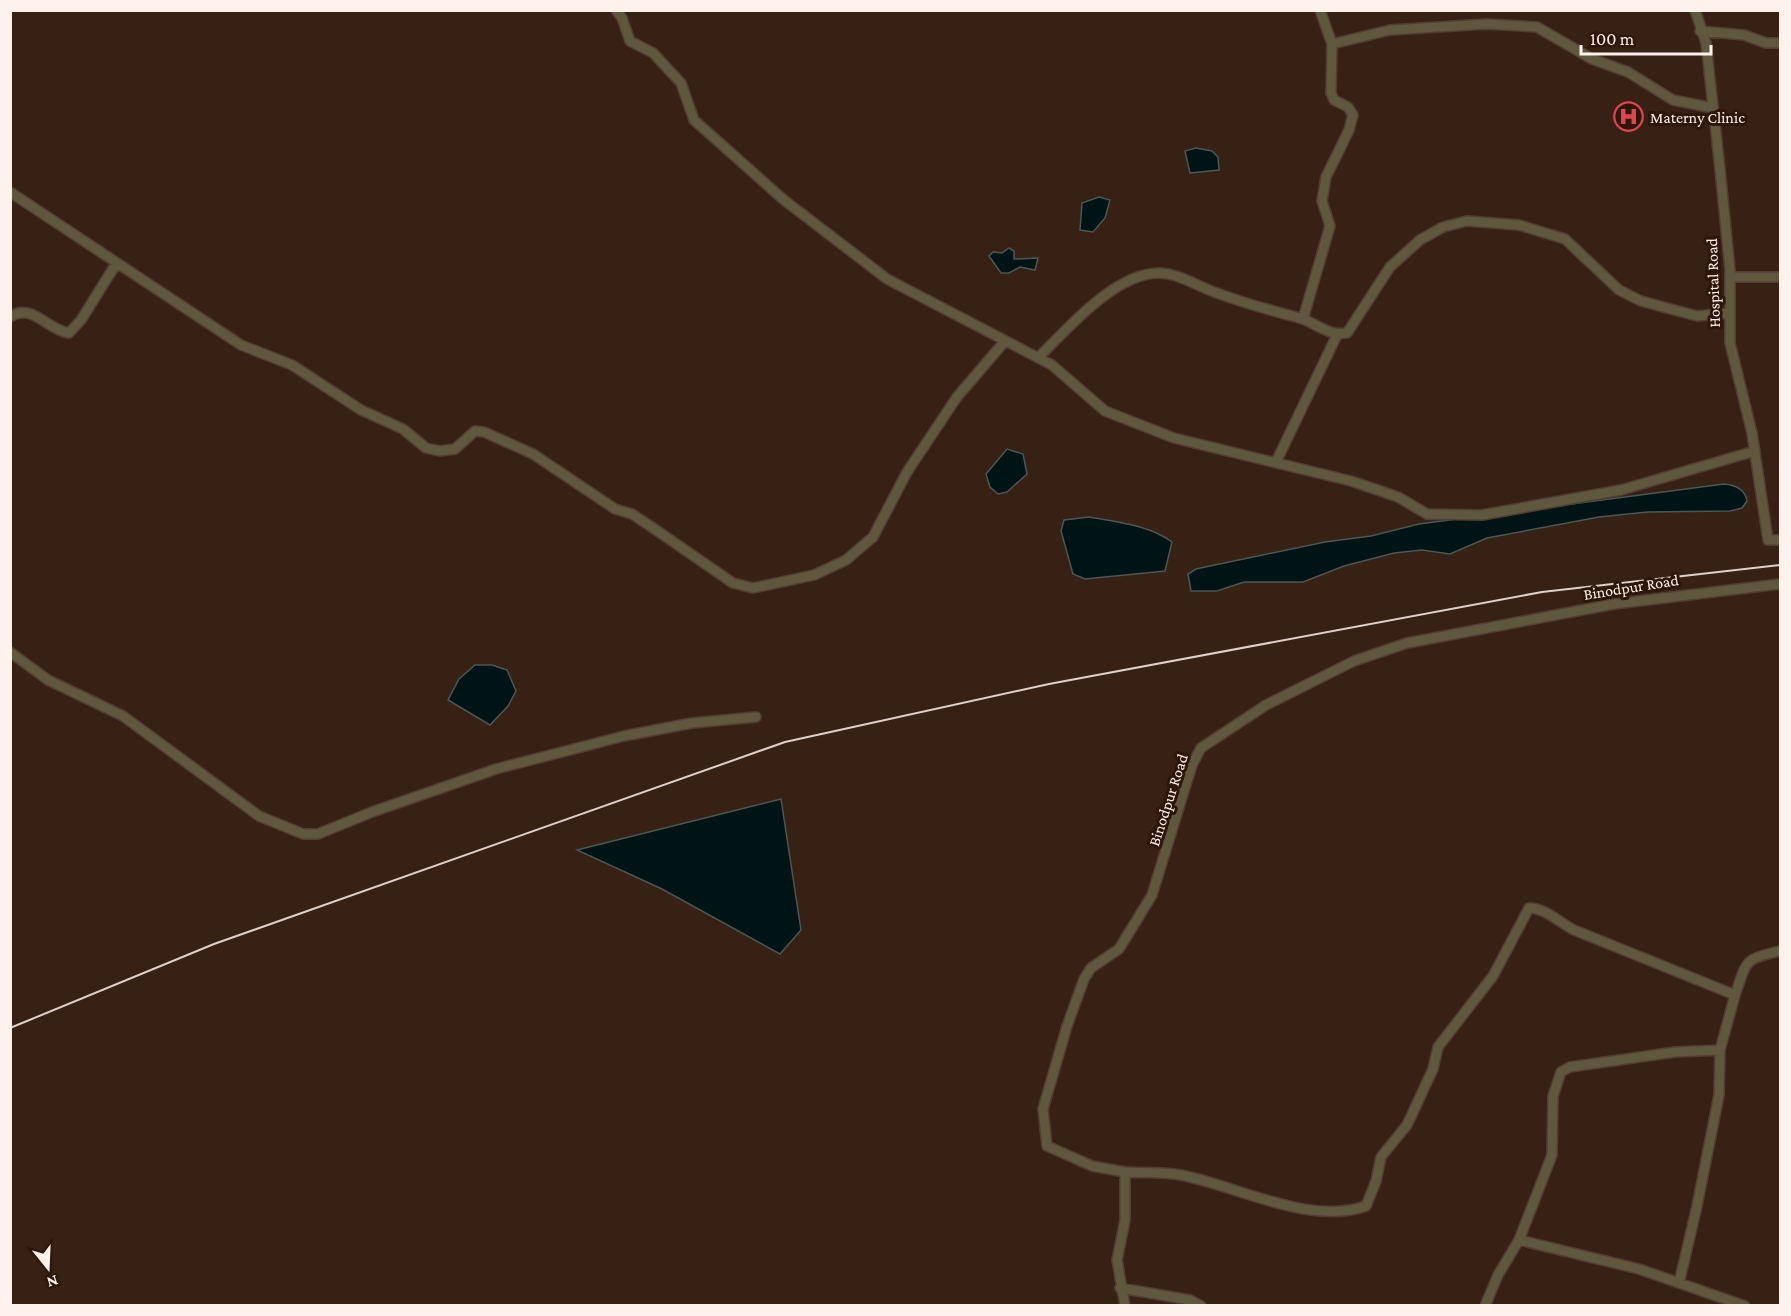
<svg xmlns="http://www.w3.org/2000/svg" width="1791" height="1316" font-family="'Crimson Pro',serif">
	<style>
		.water { fill: #001415; stroke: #4c5655; stroke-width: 1.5 }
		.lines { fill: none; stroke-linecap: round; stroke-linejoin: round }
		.minor-casing { stroke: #533d32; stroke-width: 12 }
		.minor { stroke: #5f573e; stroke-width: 9 }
		.rail { stroke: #dfd0c9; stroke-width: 2 }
		.labels { text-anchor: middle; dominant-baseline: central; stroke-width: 6; stroke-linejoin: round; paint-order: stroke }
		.poi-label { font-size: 16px; fill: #fff1eb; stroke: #2d160a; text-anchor: start }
		.street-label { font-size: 16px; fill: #fff1eb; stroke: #2d160a }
	</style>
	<rect width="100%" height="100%" fill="#372014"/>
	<!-- water -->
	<path class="water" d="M1196,148l16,3 6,6 1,13 -29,3 -5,-22z
		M1099,197l11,3 -5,18 -12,14 -13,-2 2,-27z
		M1009,248l5,3v8l24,-1 -3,12 -15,-3 -11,6h-8l-12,-17 4,-4 9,1z
		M1007,449l16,5 4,20 -20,18 -9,2 -8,-7 -4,-13z
		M1724,484c12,1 21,5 23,17l-5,7 -12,3 -83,1 -48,5 -112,21 -37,16 -28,-4 -28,3 -50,13 -41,16h-59l-27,9h-26l-3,-17 8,-5 129,-27 46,-6 48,-12z
		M1089,517c27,5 60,8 83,25l-7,29 -80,8 -12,-5 -12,-43 3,-11z
		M475,665h17l15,5 9,21 -8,15 -18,19 -42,-25 11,-21z
		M781,799l20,131 -21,24 -118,-65 -85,-39z"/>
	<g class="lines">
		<defs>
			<path id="minor" d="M616,10l6,8 8,23 23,12 28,30 13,37 90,80 103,79 165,86 53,46 69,27 177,43 47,16 29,17 55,1 139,-25 134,-39
				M1320,10l12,34 58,-14 97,-6 50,3 55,32 36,13 45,28 40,8
				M1695,10l11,33 14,126 10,101v73l22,90 16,107h12
				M1700,31l44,4 22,8h14
				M10,192l231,153 51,20 69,45 42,19 23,19 14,3 15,-2 20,-18 9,1 49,22 82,55 17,5 24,16 77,53 20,5 61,-13 32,-15 27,-23 34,-65 50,-75 48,-56
				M1730,277h50
				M10,317c22,-15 37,13 59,16l12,-13 35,-56
				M1303,319l27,-93 -8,-25 4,-24 23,-47 4,-15 -5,-8 -14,-7 -3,-7 1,-49
				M1038,358c29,-29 78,-86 122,-85 20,1 39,14 57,20 26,10 52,17 79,24 18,4 32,20 51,16l43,-66 30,-27 23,-13 24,-6 52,4 46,14 54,51 22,11 56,15 32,-3
				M1276,462l61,-127
				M10,652l38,28 75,36 136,100 44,18h15l54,-22 124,-43 128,-33 68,-13 64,-6
				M1125,1172c18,1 38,0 56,3 56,11 129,51 185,31l10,-25 5,-24 26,-32 26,-56 5,-22 55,-71 36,-68c16,0 30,14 45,22l161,65c12,-33 7,-36 45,-44
				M1519,1240l120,29 106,37
				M1679,1283l18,-77 22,-111 1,-45 15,-55
				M1120,1288l70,12 11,6
				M1125,1306l-8,-46 8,-40v-48l-33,-6 -45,-20 -4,-37 24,-83 17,-47 7,-11 28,-19 33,-54 40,-130 9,-17 65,-43 88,-44 53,-18 207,-39 166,-20
				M1485,1306l13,-31 21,-35 33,-85 1,-59 8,-24 9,-5 105,-15 45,-2"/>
		</defs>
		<!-- minor casing -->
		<use href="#minor" class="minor-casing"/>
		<!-- minor -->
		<use href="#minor" class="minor"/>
		<!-- rail -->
		<path class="rail" d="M10,1028l204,-84 571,-202 264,-58 493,-92 238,-27"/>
	</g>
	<!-- icons -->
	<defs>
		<symbol id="hospital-ring" viewBox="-11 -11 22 22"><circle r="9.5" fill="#2d160a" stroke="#e0444e" stroke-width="1.5"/><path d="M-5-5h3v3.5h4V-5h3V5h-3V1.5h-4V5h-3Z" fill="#e0444e"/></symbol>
	</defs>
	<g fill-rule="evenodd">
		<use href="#hospital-ring" x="1612" y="100" width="33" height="33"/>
	</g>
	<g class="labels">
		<!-- poi labels -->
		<g class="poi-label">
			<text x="1650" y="117">Materny Clinic</text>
		</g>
		<!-- street labels -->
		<g class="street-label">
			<text transform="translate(1713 283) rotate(-92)">Hospital Road</text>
			<text transform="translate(1631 587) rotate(-9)">Binodpur Road</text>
			<text transform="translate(1168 800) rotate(-72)">Binodpur Road</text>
		</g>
	</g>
	<!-- border -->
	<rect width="1791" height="1316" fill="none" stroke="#fff1eb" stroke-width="24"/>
	<!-- north arrow -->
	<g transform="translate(48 1268) rotate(162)" stroke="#2d160a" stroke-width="4.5" paint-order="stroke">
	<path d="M0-4.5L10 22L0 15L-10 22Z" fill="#fff1eb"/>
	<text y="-9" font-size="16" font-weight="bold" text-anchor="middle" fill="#fff1eb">N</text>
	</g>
	<!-- scale -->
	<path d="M1581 45v9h130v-9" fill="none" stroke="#fff1eb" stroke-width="3"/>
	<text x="1590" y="45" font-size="18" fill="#fff1eb" stroke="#2d160a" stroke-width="4.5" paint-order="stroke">100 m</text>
</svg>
